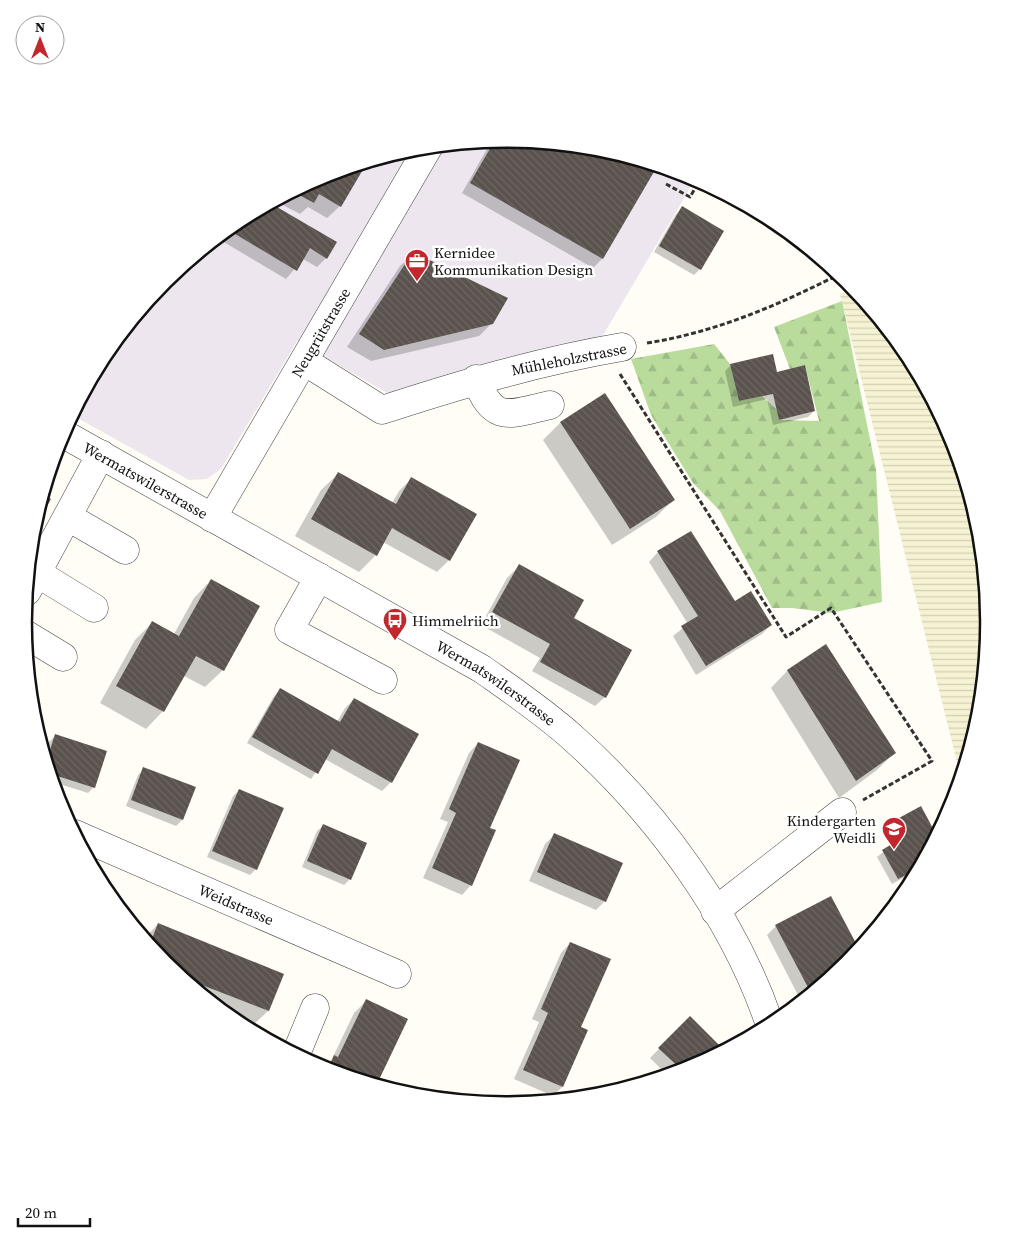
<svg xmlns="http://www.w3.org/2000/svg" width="1013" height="1243" font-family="'Source Serif 4',serif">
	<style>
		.industrial { fill: #eee6ef }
		.farmland { fill: url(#farmland-rules) }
		.forest { fill: url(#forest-firs) }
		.shadow { fill: #0003 }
		.building { fill: url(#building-back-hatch) }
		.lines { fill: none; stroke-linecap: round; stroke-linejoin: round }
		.minor-casing { stroke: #444; stroke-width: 29 }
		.path { stroke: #333; stroke-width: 3; stroke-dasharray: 5 2.5; stroke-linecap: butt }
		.minor { stroke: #fff; stroke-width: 28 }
		.labels { text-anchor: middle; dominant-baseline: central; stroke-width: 5; stroke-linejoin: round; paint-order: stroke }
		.poi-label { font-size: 15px; fill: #111; stroke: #fff; text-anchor: start }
		.street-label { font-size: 15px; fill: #111; stroke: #fff }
		.rim { fill: none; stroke: #111; stroke-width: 2.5 }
	</style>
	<defs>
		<pattern id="farmland-rules" width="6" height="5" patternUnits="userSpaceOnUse" patternTransform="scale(1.25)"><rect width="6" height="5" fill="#f6f3d4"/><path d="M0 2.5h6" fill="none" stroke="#d2cfb5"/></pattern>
		<pattern id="forest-firs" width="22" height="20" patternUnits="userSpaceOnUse" patternTransform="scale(1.25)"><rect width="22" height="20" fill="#b9dc9c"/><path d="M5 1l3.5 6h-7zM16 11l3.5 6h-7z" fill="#9ebc85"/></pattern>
		<pattern id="building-back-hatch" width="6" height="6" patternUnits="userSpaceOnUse" patternTransform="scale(1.25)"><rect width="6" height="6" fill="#5a524d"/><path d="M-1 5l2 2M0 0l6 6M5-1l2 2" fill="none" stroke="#6d6662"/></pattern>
	</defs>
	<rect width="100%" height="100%" fill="#fffdf5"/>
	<!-- industrial -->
	<path class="industrial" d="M507,139l94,9 95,30 -97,164 -205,55 -97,-56 -76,128 -14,10 -18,1 -117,-65 33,-62 60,-73 74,-60 83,-45 91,-27z"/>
	<!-- farmland -->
	<path class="farmland" d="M854,287l54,67 45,83 27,91 9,94 -9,94 -18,57 -5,-11 -117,-468z"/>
	<!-- forest -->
	<path class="forest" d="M842,301l34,168 6,133 -51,11 -39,-5h-20l-52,-97 -27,-28 -42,-68 -20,-56 83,-15 16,20 9,37 23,-5 15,14 2,10 40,1 -14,-56 -15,4 -16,-42z"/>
	<!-- shadow -->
	<path class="shadow" d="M507,139l94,9 56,17 -55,94 -9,9 -131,-75 30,-53z
		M322,175l18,31 -13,12 -19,-11 -8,7 -25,-13z
		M269,204l57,54 -9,9 -14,-8 -17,20 -69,-41 22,-18z
		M682,208l18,61 -6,6 -40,-23 22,-38z
		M413,254l79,69 -13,13 -108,25 -24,-14 53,-81z
		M731,365l45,8 38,38 -6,6 -35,8 -6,-26 -34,8 -8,-36z
		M560,423l113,77 -17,17 -44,28 -69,-105z
		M339,473l53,30 7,-12 12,-12 38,81 -12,12 -54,-30 -7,13 -17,17 -64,-36 26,-46z
		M658,552l76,51 37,22 -9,9 -66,41 -23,-39 15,-12 -39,-62z
		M519,566l51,57 61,27 -26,47 -10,9 -63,-35 8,-13 -59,-33 26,-47z
		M211,580l12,90 -18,17 -21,-11 -21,35 -17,18 -46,-26 35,-63 17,-17 22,11 20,-36z
		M788,670l106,83 -17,17 -38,28 -68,-110z
		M280,690l57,32 8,-14 9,-9 37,83 -9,9 -57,-32 -14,20 -64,-36 27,-47z
		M55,736l39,51 -6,6 -35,-11 -8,-27 4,-13z
		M478,743l11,85 -18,57 -9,10 -39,-17 25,-56 -8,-3 29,-66z
		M144,769l50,19 -12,32 -6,6 -50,-20 12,-31z
		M239,790l17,79 -6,6 -43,-18 26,-61z
		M920,808l16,29 -6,8 -10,6 4,8 -6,11 -26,14 -15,-27 14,-11 -9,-15 6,-6z
		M324,825l26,54 -6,6 -42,-18 15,-36z
		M554,835l51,66 -9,9 -67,-29 16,-37z
		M831,897l27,53 -10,13 -47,38 -34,-66 9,-9z
		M158,924l124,51 -14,36 -18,17 -12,-5 -73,-60 -20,-25z
		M570,943l9,84 -17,60 -9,9 -39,-17 25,-57 -7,-3 29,-66z
		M366,1001l40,19 -30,64 -53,-16 9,-9 22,-46z
		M690,1018l33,32 -32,18 -24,7 -17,-17z"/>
	<!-- building -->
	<path class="building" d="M507,139l94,9 57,17 -55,94 -133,-76 25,-43z
		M368,161l-27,46 -22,-13 -5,9 -22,-12 30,-16z
		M270,203l67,39 -10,17 -17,-11 -13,23 -70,-42 12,-9z
		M682,206l42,25 -23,39 -42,-24z
		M413,252l95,46 -15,26 -109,26 -25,-16z
		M773,354l4,18 28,-7 10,46 -36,9 -6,-26 -34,7 -9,-37z
		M605,393l70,107 -45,29 -70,-107z
		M338,472l58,32 15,-27 66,37 -27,47 -58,-33 -15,28 -66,-37z
		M43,495l8,4 -13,23 -3,-2z
		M691,531l44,70 16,-10 21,34 -66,41 -25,-40 17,-10 -41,-65z
		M519,564l65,36 -10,18 58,32 -26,48 -66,-36 10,-18 -58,-32z
		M211,579l49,27 -36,65 -28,-15 -32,56 -48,-26 36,-65 27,15z
		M826,644l70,109 -40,28 -69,-111z
		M280,688l60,34 14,-24 65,36 -27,49 -60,-34 -14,25 -66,-37z
		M55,734l52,17 -12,37 -44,-14 -4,-14z
		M478,742l42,18 -30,68 6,2 -24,56 -40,-18 24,-55 -7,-4z
		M143,767l53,20 -13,33 -52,-20z
		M239,789l45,19 -27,62 -45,-19z
		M921,806l16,30 -3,5 -14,8 5,9 -5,10 -22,11 -16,-29 15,-9 -9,-17z
		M323,824l44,19 -16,37 -44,-19z
		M554,833l69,30 -17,39 -69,-30z
		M831,896l28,53 -11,14 -37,30 -36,-68z
		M158,923l126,51 -15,37 -85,-33 -19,-15 -15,-19z
		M570,942l41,17 -30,68 7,3 -25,57 -40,-17 25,-57 -7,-4z
		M366,999l42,20 -31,65 -49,-15 6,-14 4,2z
		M690,1016l34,34 -42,20 -24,-22z"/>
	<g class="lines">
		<defs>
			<g id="minor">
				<path d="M304,361l78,49c80,-26 158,-49 240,-63"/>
				<path d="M476,379c18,46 33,35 74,26"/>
				<path id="s1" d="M62,433l420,236c31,22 62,43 91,69 84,75 161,180 197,287"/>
				<path d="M68,517l57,33"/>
				<path id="s2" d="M212,518l217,-372"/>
				<path d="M37,573l57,35"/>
				<path d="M319,577l-30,53 94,50"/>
				<path d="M27,591l74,-137"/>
				<path d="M25,634l38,23"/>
				<path id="s3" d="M75,834l322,140"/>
				<path d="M715,911l127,-99"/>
				<path d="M296,1054l19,-46"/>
			</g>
		</defs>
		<!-- minor casing -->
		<use href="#minor" class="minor-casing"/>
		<!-- path -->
		<path class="path" d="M666,184l24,13 10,-17
			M755,209l9,6
			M647,343c70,-11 131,-38 193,-69
			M620,374l166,263 45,-29 101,153 -69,39"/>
		<!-- minor -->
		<use href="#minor" class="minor"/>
	</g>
	<!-- icons -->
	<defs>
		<symbol id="office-pin" viewBox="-11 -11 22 30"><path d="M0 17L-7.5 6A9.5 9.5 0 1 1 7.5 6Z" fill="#c4262e" stroke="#fff"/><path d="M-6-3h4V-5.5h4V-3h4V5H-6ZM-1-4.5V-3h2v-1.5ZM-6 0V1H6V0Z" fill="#fff"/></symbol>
		<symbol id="bus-pin" viewBox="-11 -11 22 30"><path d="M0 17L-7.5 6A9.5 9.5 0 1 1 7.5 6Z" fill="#c4262e" stroke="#fff"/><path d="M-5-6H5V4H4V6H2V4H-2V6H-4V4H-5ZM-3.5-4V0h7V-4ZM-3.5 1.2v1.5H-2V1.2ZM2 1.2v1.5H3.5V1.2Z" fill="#fff"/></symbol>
		<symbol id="school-pin" viewBox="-11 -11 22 30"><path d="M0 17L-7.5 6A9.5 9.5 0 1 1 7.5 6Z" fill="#c4262e" stroke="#fff"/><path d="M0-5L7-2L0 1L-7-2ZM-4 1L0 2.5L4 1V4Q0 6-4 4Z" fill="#fff"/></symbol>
	</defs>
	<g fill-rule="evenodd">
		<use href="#office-pin" x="403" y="247" width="28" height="38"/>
		<use href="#bus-pin" x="381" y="606" width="28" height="38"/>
		<use href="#school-pin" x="880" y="815" width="28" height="38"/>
	</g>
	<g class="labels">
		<!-- poi labels -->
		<g class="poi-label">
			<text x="434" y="252">Kernidee<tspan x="434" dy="17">Kommunikation Design</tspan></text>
			<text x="412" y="620">Himmelriich</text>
			<text x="876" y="820" text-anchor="end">Kindergarten<tspan x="876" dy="17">Weidli</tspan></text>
		</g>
		<!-- street labels -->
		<g class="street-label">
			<text stroke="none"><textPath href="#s2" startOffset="215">Neugrütstrasse</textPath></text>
			<text transform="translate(569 359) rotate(-11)">Mühleholzstrasse</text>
			<text stroke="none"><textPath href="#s1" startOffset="96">Wermatswilerstrasse</textPath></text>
			<text stroke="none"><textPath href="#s1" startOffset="501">Wermatswilerstrasse</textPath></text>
			<text stroke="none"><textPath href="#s3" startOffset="176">Weidstrasse</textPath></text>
		</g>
	</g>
	<!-- crop -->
	<path d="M0 0H1013V1243H0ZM32 622a474 474 0 1 1 948 0a474 474 0 1 1-948 0Z" fill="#fff" fill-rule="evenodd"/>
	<path class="rim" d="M32 622a474 474 0 1 1 948 0a474 474 0 1 1-948 0Z"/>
	<!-- north arrow -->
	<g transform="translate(40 40)"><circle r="24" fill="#ffffff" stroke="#a0a0a0"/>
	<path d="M0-4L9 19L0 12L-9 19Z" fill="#c4262e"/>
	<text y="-8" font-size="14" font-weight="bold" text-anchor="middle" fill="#111111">N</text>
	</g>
	<!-- scale -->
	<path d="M18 1218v8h72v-8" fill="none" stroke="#111111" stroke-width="2.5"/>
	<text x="25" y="1218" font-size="15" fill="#111111" stroke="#ffffff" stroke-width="4" paint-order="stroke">20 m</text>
</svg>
